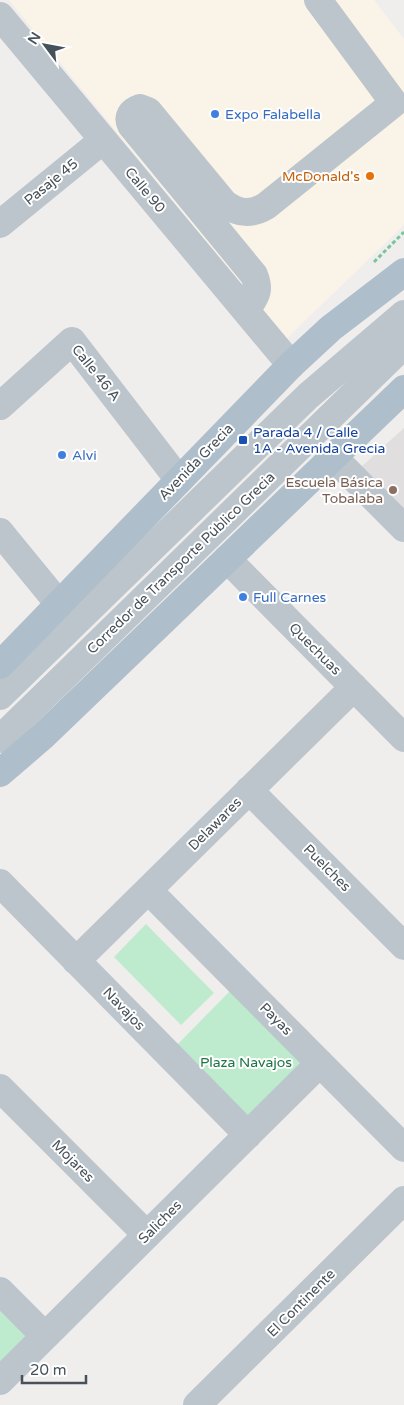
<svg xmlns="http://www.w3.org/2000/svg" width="404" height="1405" font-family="'Varela Round',sans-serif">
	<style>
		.commercial { fill: #faf3e7 }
		.education { fill: #e0dede }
		.green { fill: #beebcd }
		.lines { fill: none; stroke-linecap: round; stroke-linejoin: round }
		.path { stroke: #79c69b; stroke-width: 3; stroke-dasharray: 4 2.5; stroke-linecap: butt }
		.minor { stroke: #bcc5cb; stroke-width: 28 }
		.major { stroke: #aebeca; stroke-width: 28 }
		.shop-dot { fill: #3f7fe0; stroke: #fff; stroke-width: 2 }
		.food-dot { fill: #e8710a; stroke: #fff; stroke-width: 2 }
		.transit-dot { fill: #1a4fb4; stroke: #fff; stroke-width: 2 }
		.education-dot { fill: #8d6e63; stroke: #fff; stroke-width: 2 }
		.labels { text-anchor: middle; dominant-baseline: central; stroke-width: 4; stroke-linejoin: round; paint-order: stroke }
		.shop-label { font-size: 14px; fill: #366cbe; stroke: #fff; text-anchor: start }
		.food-label { font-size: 14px; fill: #c56008; stroke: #fff; text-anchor: end }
		.street-label { font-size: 14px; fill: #475159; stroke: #fff }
		.transit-label { font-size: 14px; fill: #164399; stroke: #fff; text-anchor: start }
		.education-label { font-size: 14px; fill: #785e54; stroke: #fff; text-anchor: end }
		.park-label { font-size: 14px; fill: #1d7444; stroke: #fff }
	</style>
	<rect width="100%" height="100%" fill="#f0eded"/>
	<!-- commercial -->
	<path class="commercial" d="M9,0h365l30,39v186l-118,114z"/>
	<!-- education -->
	<path class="education" d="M404,428v84l-44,-44z"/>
	<!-- green -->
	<path class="green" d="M146,924l68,69 -33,32 -67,-68z
		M230,991l73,72 -57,56 -71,-72z
		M0,1302l34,34 -34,34z"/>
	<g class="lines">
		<!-- path -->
		<path class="path" d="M374,262l30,-30"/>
		<!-- minor -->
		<path class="minor" d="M0,16l291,349
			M0,224l103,-84
			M246,311c9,-15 15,-19 8,-36l-123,-150c-4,-8 0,-14 9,-17l8,3 76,92c14,11 27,12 42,3l128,-103 -76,-103
			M0,406l72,-65 107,139
			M333,457l71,71
			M0,532l59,72
			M227,559l177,179
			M0,696l308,-300 96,-82
			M0,739l404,-394
			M249,790l155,156
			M0,883l248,252
			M148,890l256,258
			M76,961l278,-274
			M0,1088l147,147
			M0,1291l45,45
			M0,1381l320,-318
			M197,1405l207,-205"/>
		<!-- major -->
		<path class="major" d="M0,665l291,-300 40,-37 73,-56
			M0,773l43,-37 361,-347"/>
	</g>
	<!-- markers -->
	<g class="shop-dot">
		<circle cx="215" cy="114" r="5"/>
		<circle cx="62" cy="455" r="5"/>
		<circle cx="243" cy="597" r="5"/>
	</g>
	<circle class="food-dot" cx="370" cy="176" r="5"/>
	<rect class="transit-dot" x="238" y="435" width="10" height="10" rx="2.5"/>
	<circle class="education-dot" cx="393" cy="490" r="5"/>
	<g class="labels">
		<!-- shop labels -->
		<g class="shop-label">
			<text x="225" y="114">Expo Falabella</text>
			<text x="72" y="455">Alvi</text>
			<text x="253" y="597">Full Carnes</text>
		</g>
		<!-- food labels -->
		<g class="food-label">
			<text x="360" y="176">McDonald's</text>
		</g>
		<!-- street labels -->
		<g class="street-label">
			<text transform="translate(51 182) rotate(-39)">Pasaje 45</text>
			<text transform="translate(145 190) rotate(50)">Calle 90</text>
			<text transform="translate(96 373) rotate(51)">Calle 46 A</text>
			<text transform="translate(196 462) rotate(-46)">Avenida Grecia</text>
			<text transform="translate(181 563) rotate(-44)">Corredor de Transporte Público Grecia</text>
			<text transform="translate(315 649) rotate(45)">Quechuas</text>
			<text transform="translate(215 824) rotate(-45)">Delawares</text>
			<text transform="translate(327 868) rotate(45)">Puelches</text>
			<text transform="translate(124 1009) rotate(46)">Navajos</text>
			<text transform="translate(276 1019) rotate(45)">Payas</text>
			<text transform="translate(73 1161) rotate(45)">Mojares</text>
			<text transform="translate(160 1222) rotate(-45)">Saliches</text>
			<text transform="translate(301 1303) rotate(-45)">El Continente</text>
		</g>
		<!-- transit labels -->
		<g class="transit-label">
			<text x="253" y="432">Parada 4 / Calle<tspan x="253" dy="16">1A - Avenida Grecia</tspan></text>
		</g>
		<!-- education labels -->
		<g class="education-label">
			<text x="383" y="482">Escuela Básica<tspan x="383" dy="16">Tobalaba</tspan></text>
		</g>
		<!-- park labels -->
		<g class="park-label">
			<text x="246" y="1062">Plaza Navajos</text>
		</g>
	</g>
	<!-- north arrow -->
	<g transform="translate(45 45) rotate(302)" stroke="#ffffff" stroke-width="4" paint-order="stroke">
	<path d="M0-4L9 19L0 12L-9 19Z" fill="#475159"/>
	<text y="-8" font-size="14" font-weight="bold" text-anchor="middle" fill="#475159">N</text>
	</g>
	<!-- scale -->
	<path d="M22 1375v8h64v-8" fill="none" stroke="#475159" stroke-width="2.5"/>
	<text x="30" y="1375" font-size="15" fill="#475159" stroke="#ffffff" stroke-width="4" paint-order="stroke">20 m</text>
</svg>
